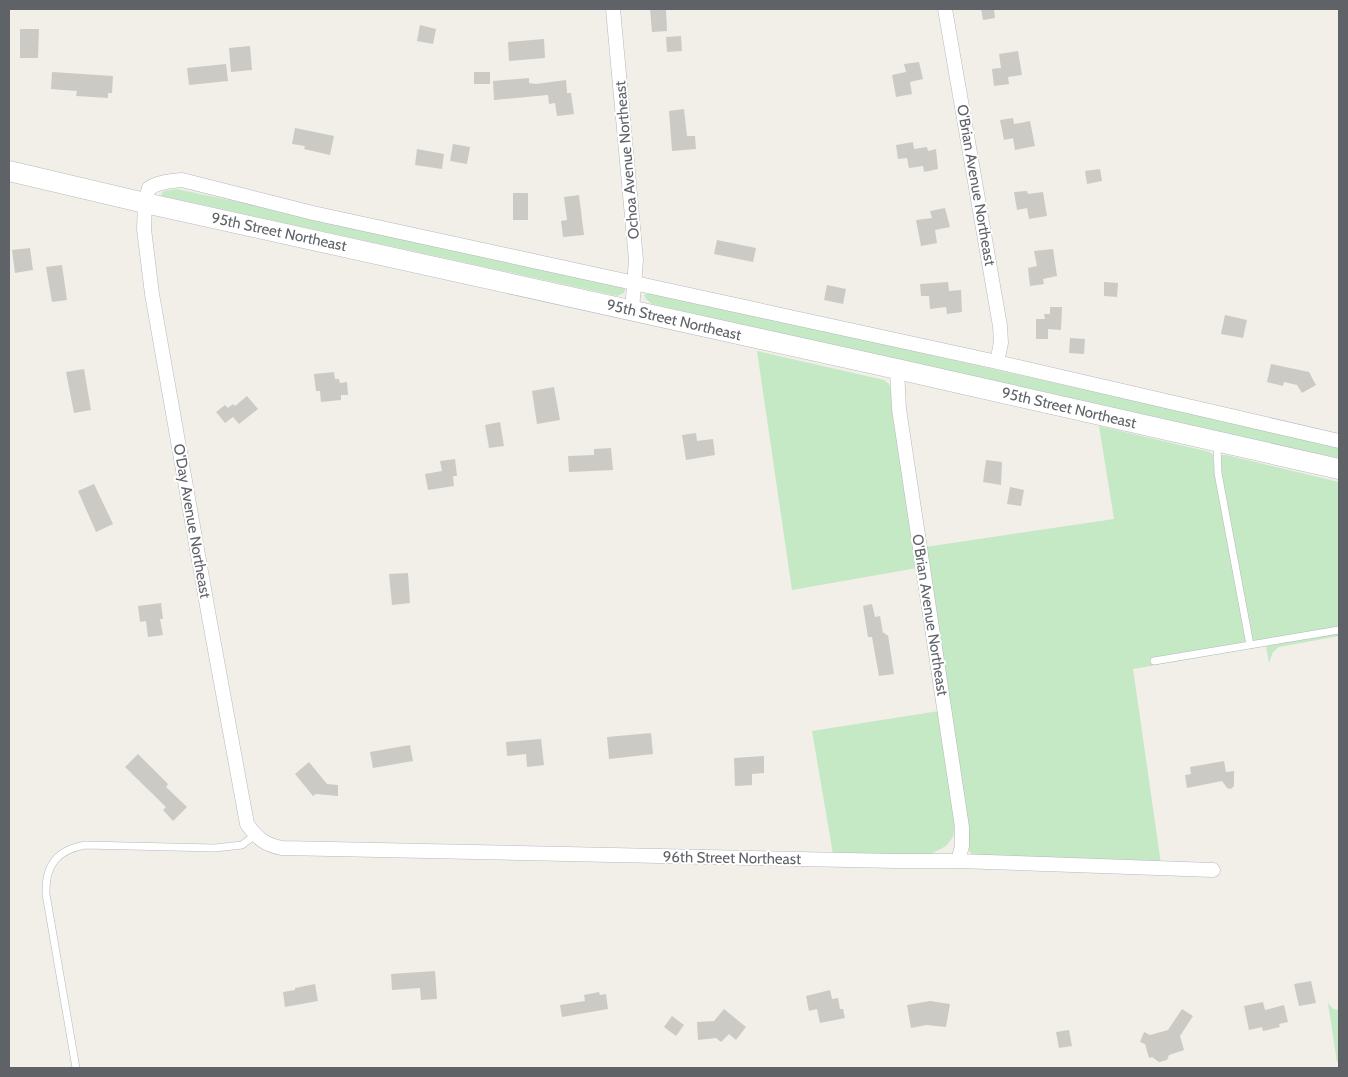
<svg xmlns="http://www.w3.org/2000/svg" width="1348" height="1077" font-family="Cabin,sans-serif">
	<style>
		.green { fill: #c5e8c5 }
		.building { fill: #cccac5 }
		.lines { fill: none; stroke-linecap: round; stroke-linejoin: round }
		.service-casing { stroke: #b5b8bc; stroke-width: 8 }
		.minor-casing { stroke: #b5b8bc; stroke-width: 15 }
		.secondary-casing { stroke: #b6babf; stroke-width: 21 }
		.service { stroke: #fff; stroke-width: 7 }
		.minor { stroke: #fff; stroke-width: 14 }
		.secondary { stroke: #fff; stroke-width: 20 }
		.labels { text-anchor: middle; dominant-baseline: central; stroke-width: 4; stroke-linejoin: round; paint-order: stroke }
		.street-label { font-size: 15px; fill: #5f6368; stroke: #fff }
	</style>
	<rect width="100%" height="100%" fill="#f1efe8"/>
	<!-- green -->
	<path class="green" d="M177,189l445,96 3,5 -1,3 -7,3 -455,-100 -1,-2 3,-3z
		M651,292l688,155v11l-415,-91 -272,-63 -6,-5 -2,-4z
		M757,351l127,29 5,4 2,7 26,177 -125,22z
		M1099,426l111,26 3,3v6l6,1 3,-7h4l113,27v154l-60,11 -6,5 -4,11 -3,-17 -133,23 28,195 -189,-7 -3,-8 -44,-302 189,-28z
		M939,711l16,111 -2,15 -7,9 -17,9 -96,-1 -21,-123z
		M1328,1003l5,6 6,1v52h-2z"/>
	<!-- building -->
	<path class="building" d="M650,9h16l1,22 -15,1z
		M981,9h13l1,9 -12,2z
		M420,25l16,4 -3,15 -16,-3z
		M20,29h19l-1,29h-18z
		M681,36l1,15 -15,1 -1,-15z
		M544,39l1,19 -36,3 -1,-19z
		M250,46l2,24 -21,2 -2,-24z
		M1018,51l4,24 -14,2 1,7 -15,2 -2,-17 9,-1 -2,-14z
		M919,62l4,17 -13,3 2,12 -16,3 -4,-22 14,-3 -2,-8z
		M226,64l2,17 -39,4 -2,-17z
		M52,72l61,4 -1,17h-4v5l-32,-2 1,-5 -26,-2z
		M474,72h16v12h-16z
		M529,78v5l7,1 30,-4 1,13h4l3,21 -17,2 -2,-13 -6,1 -1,-9 -54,5 -1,-19z
		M684,109l3,27h8l1,13 -24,2 -3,-40z
		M1013,118l1,6 16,-3 5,25 -20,4 -2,-12 -9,2 -4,-20z
		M295,128l39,8 -4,19 -26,-6 1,-3 -13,-2z
		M913,142l1,7 13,-2 1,4 8,-2 2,20 -14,3 -1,-6 -14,2 -2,-10 -9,1 -2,-14z
		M453,144l17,3 -3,17 -17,-3z
		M417,149l27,5 -2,15 -27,-4z
		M1100,169l2,12 -15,3 -2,-13z
		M1027,191l1,3 15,-2 4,24 -18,3 -2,-11 -10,2 -3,-18z
		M513,193h15v27h-15z
		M579,195l5,40 -21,2 -2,-16 6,-1 -3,-23z
		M945,208l5,19 -15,3 2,13 -16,3 -5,-26 16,-2 -2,-7z
		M717,240l39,8 -3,14 -39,-8z
		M30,248l3,22 -18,3 -3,-23z
		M1053,249l4,27 -14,3 1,5 -14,2 -2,-18 9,-2 -3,-15z
		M62,265l5,35 -15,2 -6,-35z
		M948,282l1,9 12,-1 1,22 -15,2 -1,-7 -16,2 -1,-13h-8l-1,-12z
		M1104,282l14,1 -1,14 -13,-1z
		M827,285l19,4 -3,15 -19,-4z
		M1050,307h12l-1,23 -13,-1v10h-12v-20h9l-1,-5h6z
		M1225,315l22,5 -4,18 -22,-4z
		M1070,338l15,1 -1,15 -15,-1z
		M1271,364l38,8 7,13 -14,8 -5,-8 -13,-3 -1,4 -16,-4z
		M84,369l7,41 -17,3 -8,-41z
		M334,372l1,7h4l1,4 7,-1 1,13h-7v5l-20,2 -1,-11h-4l-2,-17z
		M554,387l6,33 -23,4 -5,-33z
		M247,396l11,13 -19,15 -6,-7 -8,6 -9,-11 9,-7 3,3 5,-4 2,2z
		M500,422l4,24 -15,2 -4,-23z
		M696,433l1,8 16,-2 2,16 -29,5 -4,-25z
		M611,448l2,22 -44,2 -1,-16 26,-1v-6z
		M455,459l2,17h-4l1,10 -26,4 -3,-16 17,-3 -2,-10z
		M986,460l16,2 -1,23 -18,-3z
		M94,484l19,40 -17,8 -18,-41z
		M1010,487l14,3 -3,16 -14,-2z
		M408,573l2,30 -18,2 -3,-31z
		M161,603l2,16h-3l3,16 -15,2 -2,-16 -6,1 -2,-16z
		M872,604l3,13 5,-1 3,17h2l1,2h2l6,39 -15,2 -7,-39h-4l-5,-31z
		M651,733l2,21 -44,5 -2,-22z
		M541,739l3,26 -17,2 -1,-13 -19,2 -1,-14z
		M410,745l3,16 -40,7 -3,-16z
		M138,754l30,30 -2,3 21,20 -14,14 -10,-11 3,-3 -41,-40z
		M764,756v17l-12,1v11l-17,1 -1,-28z
		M1224,761l2,11 8,-1v15l-3,3 -4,-1 -5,-7 -35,7 -2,-13 6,-1 -1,-7z
		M309,762l18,22 11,1v11l-22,-2 -3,2 -18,-22z
		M435,971l2,28 -16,1 -1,-12 -28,2 -1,-16z
		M1311,981l5,22 -17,3 -5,-22z
		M315,984l3,17 -33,6 -2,-15 12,-2v-2z
		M830,990l2,9 6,-1 2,11h3l2,9 -25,5 -3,-14 -8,2 -3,-15z
		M599,992l1,3 6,-1 2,15 -46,8 -2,-12 25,-4 -1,-6z
		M930,1001l20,3 -4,23 -20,-2 -15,3 -4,-23z
		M1263,1002l2,8 19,-5 4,17 -9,2 1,3 -17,4 -1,-4 -13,3 -5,-24z
		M724,1009l22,18 -10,13 -7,-6 -8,8 -5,-4 -18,2 -1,-18 17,-1z
		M1182,1009l11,7 -13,20 4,14 -15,5 -2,5 -8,2 -7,-5 -3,1 -4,-14 -5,-2 4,-10 6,3 18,-5z
		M672,1016l12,9 -8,11 -12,-9z
		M1069,1030l3,16 -13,2 -3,-16z"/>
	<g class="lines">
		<defs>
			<path id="service" d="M1217,444l1,29 32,172
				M1154,661l185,-31
				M76,1068l-30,-174c-1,-29 11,-44 39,-49l130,3 27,-3 13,-10"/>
			<path id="minor" d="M613,9l23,251 -4,50
				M945,9l55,317 1,17 -4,19
				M897,369l2,40 63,418v19l-4,15
				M1213,870l-255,-9h-62l-614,-13c-17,-3 -25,-10 -35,-24l-38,-207 -57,-323 -8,-65 1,-26 4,-15c10,-6 21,-7 33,-8l131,33 684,149 342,79"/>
			<path id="secondary" d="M9,171l136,32 752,166 442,100"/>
		</defs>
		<!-- service casing -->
		<use href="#service" class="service-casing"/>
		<!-- minor casing -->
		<use href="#minor" class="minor-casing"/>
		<!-- secondary casing -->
		<use href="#secondary" class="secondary-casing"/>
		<!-- service -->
		<use href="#service" class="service"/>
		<!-- minor -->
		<use href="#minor" class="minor"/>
		<!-- secondary -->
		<use href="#secondary" class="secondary"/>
	</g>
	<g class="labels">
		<!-- street labels -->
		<g class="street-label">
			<text transform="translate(627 160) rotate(-95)">Ochoa Avenue Northeast</text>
			<text transform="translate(976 185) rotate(80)">O'Brian Avenue Northeast</text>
			<text transform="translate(279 232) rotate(12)">95th Street Northeast</text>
			<text transform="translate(674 320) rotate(13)">95th Street Northeast</text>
			<text transform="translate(1069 408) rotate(13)">95th Street Northeast</text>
			<text transform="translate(192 521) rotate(80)">O'Day Avenue Northeast</text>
			<text transform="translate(930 615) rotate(81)">O'Brian Avenue Northeast</text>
			<text transform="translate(732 858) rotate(1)">96th Street Northeast</text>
		</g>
	</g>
	<!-- border -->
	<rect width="1348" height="1077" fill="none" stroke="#5f6368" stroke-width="20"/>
</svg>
